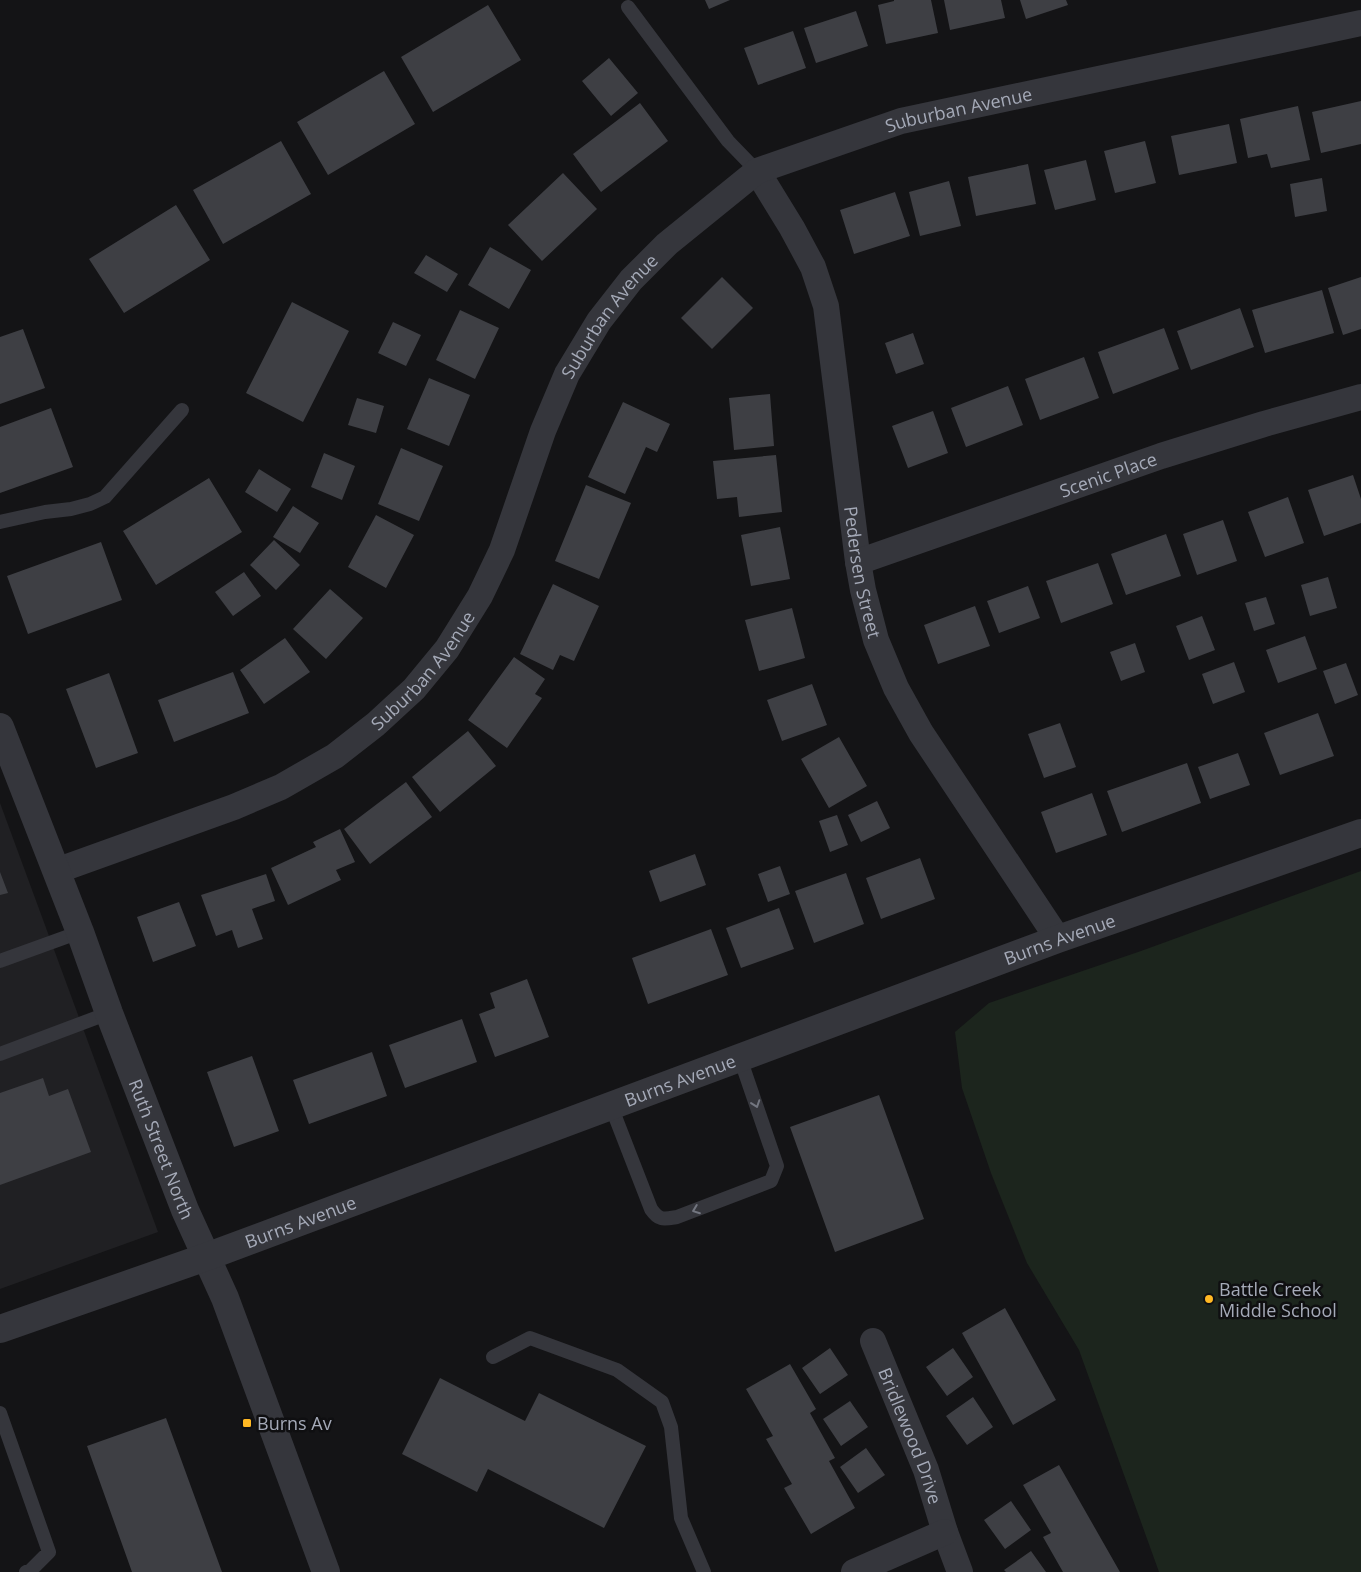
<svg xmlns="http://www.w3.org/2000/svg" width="1361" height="1572" font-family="'Open Sans',sans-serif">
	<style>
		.built { fill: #202023 }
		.green { fill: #1c251d }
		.building { fill: #3e3f44 }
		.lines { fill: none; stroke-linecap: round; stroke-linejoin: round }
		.service { stroke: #35363c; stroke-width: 14 }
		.minor { stroke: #35363c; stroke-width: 26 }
		.tertiary { stroke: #35363c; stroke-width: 28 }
		.oneway { stroke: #737680 }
		.poi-dot { fill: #ffb823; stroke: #0f0f11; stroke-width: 2 }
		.labels { text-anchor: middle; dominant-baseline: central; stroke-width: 5; stroke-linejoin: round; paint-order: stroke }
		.street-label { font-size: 18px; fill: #a5aab8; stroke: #0f0f11 }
		.poi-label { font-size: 18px; fill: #a5aab8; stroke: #0f0f11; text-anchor: start }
	</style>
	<rect width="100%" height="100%" fill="#141416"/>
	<!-- built -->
	<path class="built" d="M0,803l158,429 -158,57z"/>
	<!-- green -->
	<path class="green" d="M1361,871v701h-202l-80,-222 -52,-87 -36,-90 -29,-85 -7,-56 34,-29 152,-52z"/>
	<!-- building -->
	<path class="building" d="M705,0h25l-21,9z
		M894,0h37l7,33 -52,11 -8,-39 16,-4z
		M944,0h57l4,18 -55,12z
		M1020,0h46l2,5 -42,14z
		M488,5l33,55 -88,52 -32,-55z
		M856,11l12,35 -52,17 -12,-35z
		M793,31l13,37 -48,17 -14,-37z
		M609,58l29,35 -27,23 -29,-35z
		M384,71l31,53 -87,51 -31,-53z
		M1361,101v43l-40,9 -9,-41z
		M640,103l28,38 -67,51 -28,-38z
		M1298,106l12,54 -39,8 -4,-14 -19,4 -8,-39z
		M1229,124l8,39 -58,12 -8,-39z
		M281,141l30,53 -88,50 -30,-54z
		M1145,141l11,42 -41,10 -11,-42z
		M1086,160l10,40 -41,10 -11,-40z
		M1028,164l8,40 -60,12 -8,-39z
		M563,173l34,36 -55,52 -34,-36z
		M1322,178l5,33 -32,6 -5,-33z
		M949,181l12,45 -41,10 -11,-44z
		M895,192l15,44 -56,18 -14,-44z
		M176,205l34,55 -86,53 -35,-54z
		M490,247l41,23 -22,39 -41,-24z
		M426,255l32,19 -11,18 -33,-19z
		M722,277l31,31 -41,41 -31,-31z
		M1361,277v52l-18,6 -15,-47z
		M1322,290l12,43 -69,20 -13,-43z
		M292,302l57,29 -46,91 -57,-29z
		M1240,308l14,39 -63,23 -14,-39z
		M460,310l39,18 -24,51 -39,-19z
		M393,322l28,13 -15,31 -28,-13z
		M1164,328l15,41 -66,25 -15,-42z
		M23,329l22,59 -45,16v-67z
		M913,333l11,31 -28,10 -11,-31z
		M1084,357l15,41 -59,22 -15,-41z
		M429,378l41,17 -21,51 -42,-17z
		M1008,386l15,39 -57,22 -15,-39z
		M770,394l4,52 -40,4 -5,-52z
		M357,398l27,8 -8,27 -28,-8z
		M623,402l47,22 -13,28 -11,-5 -21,47 -37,-17z
		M51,408l22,59 -73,26v-66z
		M933,411l15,42 -40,15 -16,-42z
		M401,448l42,18 -24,55 -41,-17z
		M324,453l31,13 -13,34 -31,-13z
		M776,455l6,57 -43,5 -2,-20 -20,2 -4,-38z
		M259,469l32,20 -14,23 -32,-20z
		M1353,475l8,24v24l-37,13 -16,-46z
		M209,478l33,54 -86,53 -33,-54z
		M586,485l45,18 -32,76 -44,-18z
		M1288,497l16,46 -39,14 -17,-45z
		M293,506l26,17 -19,30 -27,-16z
		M376,515l38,20 -28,53 -38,-21z
		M1223,520l14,41 -40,14 -14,-41z
		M780,527l10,52 -39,7 -10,-51z
		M1166,534l15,42 -55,19 -15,-41z
		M274,540l26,25 -24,25 -26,-25z
		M101,542l21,58 -94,34 -21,-58z
		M1098,563l15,41 -52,19 -15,-42z
		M244,572l17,24 -28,20 -18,-24z
		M1328,577l9,31 -27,8 -9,-31z
		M553,584l46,22 -25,55 -14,-6 -7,15 -33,-16z
		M1028,586l12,32 -41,15 -12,-32z
		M330,589l33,29 -37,41 -33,-30z
		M1266,597l9,27 -21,7 -9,-28z
		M975,606l15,40 -52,18 -14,-39z
		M792,608l13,50 -46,13 -14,-51z
		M1202,616l13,34 -26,10 -13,-34z
		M1305,636l12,33 -39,14 -12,-33z
		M285,638l25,34 -46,32 -24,-34z
		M1135,643l10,29 -24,9 -11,-29z
		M514,657l31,22 -10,15 7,4 -35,50 -39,-28z
		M1234,662l11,30 -32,12 -11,-30z
		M1346,663l12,32 -23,9 -12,-33z
		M233,672l16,41 -75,29 -16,-42z
		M109,673l29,80 -42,15 -30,-79z
		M812,684l15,41 -45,16 -15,-41z
		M1318,713l16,43 -54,19 -16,-42z
		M1060,723l16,44 -32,11 -16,-44z
		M468,731l28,35 -56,46 -28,-35z
		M839,737l28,49 -38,22 -28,-49z
		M1238,753l12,32 -40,14 -12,-32z
		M1187,763l14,40 -79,29 -15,-41z
		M406,782l26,35 -62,47 -26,-35z
		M1092,793l15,42 -51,18 -15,-41z
		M877,801l13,27 -29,14 -13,-27z
		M837,815l11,30 -18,7 -11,-31z
		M340,829l15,33 -19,8 5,10 -53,25 -17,-37 45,-21 -3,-5z
		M695,854l11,31 -46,17 -11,-31z
		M920,858l15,41 -54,20 -15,-41z
		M780,866l10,28 -22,8 -10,-28z
		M0,872l8,21 -8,2z
		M846,873l18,51 -50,19 -19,-52z
		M266,874l9,27 -23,8 11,30 -25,9 -6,-18 -16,6 -15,-41z
		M179,902l17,44 -43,16 -16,-45z
		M779,908l15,41 -53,19 -15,-40z
		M711,929l17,46 -80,29 -16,-46z
		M527,979l22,58 -54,20 -16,-43 16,-6 -5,-15z
		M462,1019l15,43 -72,26 -16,-43z
		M372,1052l15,44 -78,28 -16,-44z
		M252,1056l27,75 -45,16 -27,-75z
		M43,1078l6,18 19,-7 23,63 -91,33v-92z
		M879,1095l45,124 -89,33 -45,-125z
		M1005,1308l51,92 -43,25 -51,-92z
		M830,1348l18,27 -28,19 -18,-26z
		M953,1348l20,29 -26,19 -21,-29z
		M790,1364l26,45 -6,4 25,45 -6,3 26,47 -44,26 -27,-46 8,-4 -26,-45 7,-3 -27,-47z
		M440,1378l85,43 14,-28 107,53 -42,82 -116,-59 -11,23 -75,-38z
		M973,1397l20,30 -26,18 -21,-29z
		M850,1401l18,26 -27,19 -18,-27z
		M166,1418l56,154h-90l-45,-126z
		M866,1448l19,27 -27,18 -18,-26z
		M1059,1465l61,107h-57l-20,-35 8,-4 -28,-48z
		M1011,1501l20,29 -26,19 -21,-29z
		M1031,1551l15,21h-40l-2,-2z"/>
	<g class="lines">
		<!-- service -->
		<path class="service" d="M628,7l100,134 29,30
			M0,522l45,-10 26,-3 19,-5 15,-7 77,-87
			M0,961l80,-29
			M0,1054l109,-41
			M611,1106l40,103c8,12 13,10 26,8l94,-36 6,-15 -37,-108
			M493,1357l37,-19 87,32 45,32 9,25 10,91 23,54
			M0,1413l49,139 -18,18 -5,2"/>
		<!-- minor -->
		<g class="minor">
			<path id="s1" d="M757,171l35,57 21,39 13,39 32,256 5,28 13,50 20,48 25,45 137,206"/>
			<path id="s2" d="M858,562l303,-106 103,-32 97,-27"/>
			<path id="s3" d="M56,871l178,-64 47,-20 54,-31 41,-32 38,-35 33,-40 33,-53 22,-46 41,-119 24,-57 32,-53 32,-41 36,-36 90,-73 144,-50 460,-98"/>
			<path id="s4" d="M873,1341l53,129 19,62 15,40"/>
			<path d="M854,1572l91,-40"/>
		</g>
		<!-- tertiary -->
		<g class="tertiary">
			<path id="s5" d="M0,727l80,205 29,81 76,197 40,88 101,274"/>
			<path id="s6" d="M0,1329l206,-72 852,-318 303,-106"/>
		</g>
	</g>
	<!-- one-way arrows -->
	<defs><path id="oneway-chevron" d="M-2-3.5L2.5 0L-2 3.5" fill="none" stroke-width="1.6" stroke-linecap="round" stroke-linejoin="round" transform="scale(1.25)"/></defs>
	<g class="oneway">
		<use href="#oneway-chevron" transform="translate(756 1104) rotate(71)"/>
		<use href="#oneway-chevron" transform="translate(696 1210) rotate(159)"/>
	</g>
	<!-- markers -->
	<g class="poi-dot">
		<circle cx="1209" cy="1299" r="5"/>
		<rect x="242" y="1418" width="10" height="10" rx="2.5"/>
	</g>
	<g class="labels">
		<!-- street labels -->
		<g class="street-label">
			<text stroke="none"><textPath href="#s3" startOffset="1251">Suburban Avenue</textPath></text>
			<text stroke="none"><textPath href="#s3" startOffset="831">Suburban Avenue</textPath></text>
			<text stroke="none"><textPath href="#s2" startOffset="265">Scenic Place</textPath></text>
			<text stroke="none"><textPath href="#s1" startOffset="421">Pedersen Street</textPath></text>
			<text stroke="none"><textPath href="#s3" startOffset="426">Suburban Avenue</textPath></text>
			<text stroke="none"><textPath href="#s6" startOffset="1129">Burns Avenue</textPath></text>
			<text stroke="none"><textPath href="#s6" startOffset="724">Burns Avenue</textPath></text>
			<text stroke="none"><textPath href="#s5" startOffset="452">Ruth Street North</textPath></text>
			<text stroke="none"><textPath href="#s6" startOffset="319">Burns Avenue</textPath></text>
			<text stroke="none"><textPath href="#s4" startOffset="102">Bridlewood Drive</textPath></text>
		</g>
		<!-- poi labels -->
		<g class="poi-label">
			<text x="1219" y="1289">Battle Creek<tspan x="1219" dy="21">Middle School</tspan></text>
			<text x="257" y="1423">Burns Av</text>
		</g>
	</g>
</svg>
